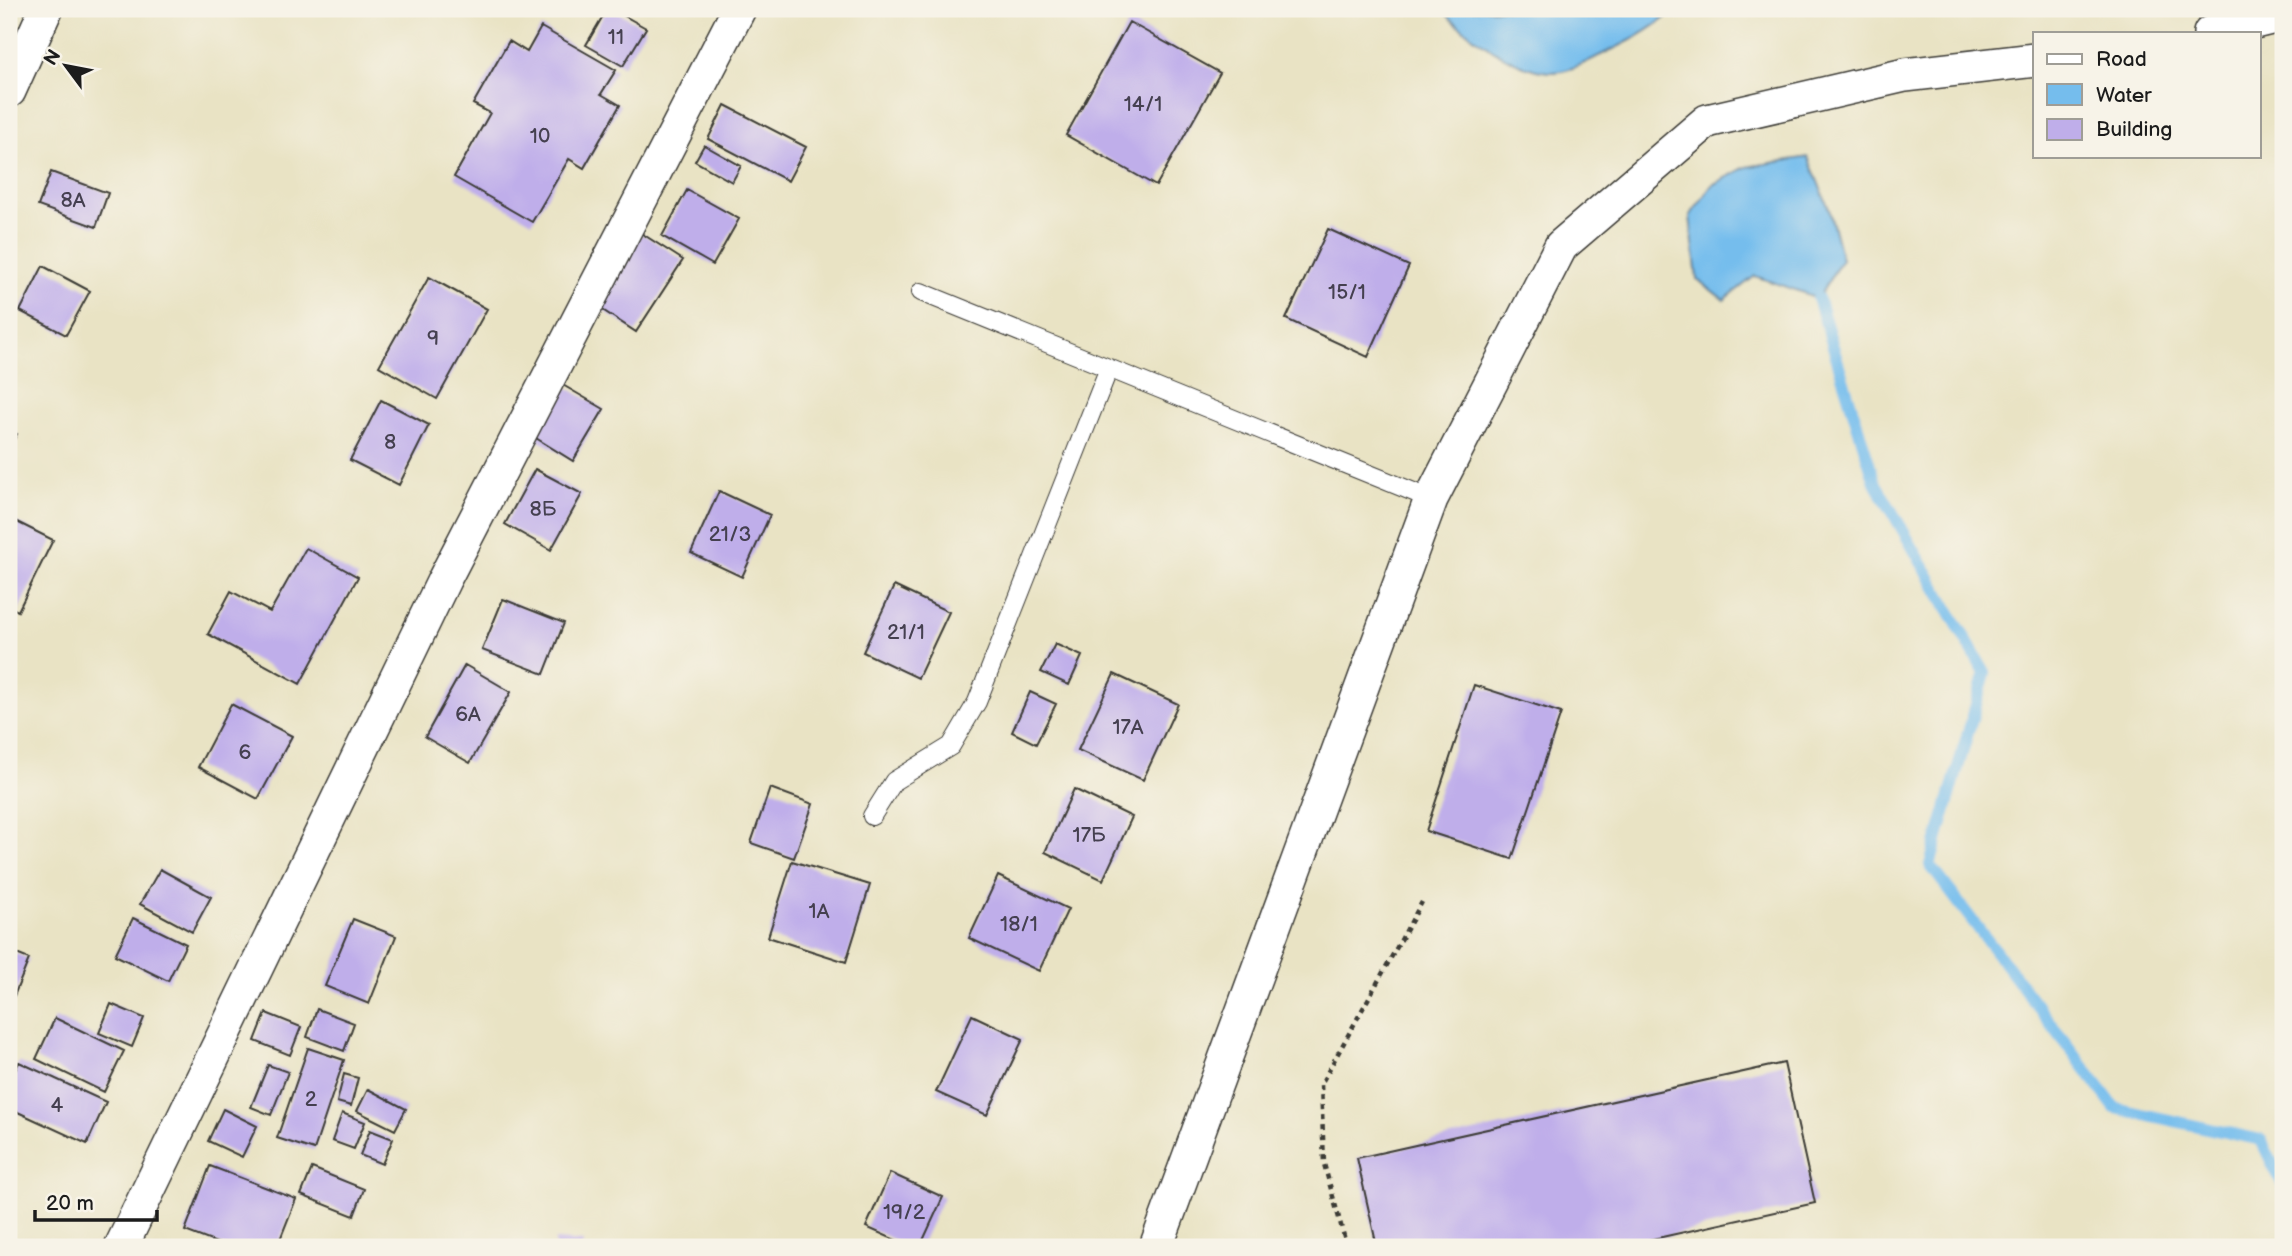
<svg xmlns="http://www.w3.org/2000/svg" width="2292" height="1256" font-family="'Balsamiq Sans',sans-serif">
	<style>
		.water { fill: #75bded; stroke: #486c84; stroke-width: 2 }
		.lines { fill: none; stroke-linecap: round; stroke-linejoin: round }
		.stream { stroke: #75bded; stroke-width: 12 }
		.building { fill: #bfaeea }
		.service-casing { stroke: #3b3a35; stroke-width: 20 }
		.minor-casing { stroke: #3b3a35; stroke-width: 36 }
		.path { stroke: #3b3a35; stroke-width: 4.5; stroke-dasharray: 5 5; stroke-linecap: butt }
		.service { stroke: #fff; stroke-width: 18 }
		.minor { stroke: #fff; stroke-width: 33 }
		.labels { text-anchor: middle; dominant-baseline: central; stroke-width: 5; stroke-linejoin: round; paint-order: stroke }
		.number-label { font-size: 21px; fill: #454050 }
	</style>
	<rect width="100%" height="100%" fill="#f7f3e8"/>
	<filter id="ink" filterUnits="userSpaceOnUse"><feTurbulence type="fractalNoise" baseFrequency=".0143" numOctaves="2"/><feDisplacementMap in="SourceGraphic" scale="14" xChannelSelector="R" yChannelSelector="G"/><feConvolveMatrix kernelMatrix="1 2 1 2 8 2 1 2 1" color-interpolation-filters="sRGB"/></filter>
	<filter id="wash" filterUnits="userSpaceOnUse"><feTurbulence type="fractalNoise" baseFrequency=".00686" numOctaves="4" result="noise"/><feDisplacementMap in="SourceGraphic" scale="28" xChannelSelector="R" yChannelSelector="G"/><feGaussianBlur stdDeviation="1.57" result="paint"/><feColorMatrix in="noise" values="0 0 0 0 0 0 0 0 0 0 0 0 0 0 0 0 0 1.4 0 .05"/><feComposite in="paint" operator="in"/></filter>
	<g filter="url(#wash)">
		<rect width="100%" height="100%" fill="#e9e3c4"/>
		<!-- water -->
		<path class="water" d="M1441,9h234c-18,18 -44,32 -68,43 -17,8 -36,20 -55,20 -36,0 -87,-39 -111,-63z
			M1808,157l21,52 13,50 -24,39 -63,-22 -31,24 -27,-21 -7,-63 22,-31 34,-18z"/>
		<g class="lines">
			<!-- stream -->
			<path class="stream" d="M1818,298l57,184 110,191 -55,192 185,243 146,32 22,45"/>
		</g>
		<g id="blocks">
			<!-- building -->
			<path class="building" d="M607,9h5l34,19 -23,38 -37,-21z
				M1129,22l91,51 -64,113 -90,-51z
				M541,27l75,43 -15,24 19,11 -36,63 -15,-9 -37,63 -78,-45 36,-64 -17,-9 36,-63 18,11z
				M725,105l81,42 -18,34 -80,-42z
				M704,145l37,21 -9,16 -37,-21z
				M51,172l57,21 -12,34 -58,-21z
				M687,190l52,29 -26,46 -51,-29z
				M1328,229l81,37 -41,91 -82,-38z
				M641,233l42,27 -47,72 -41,-27z
				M43,266l47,25 -24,44 -46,-24z
				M429,277l58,32 -50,90 -58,-33z
				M561,384l43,25 -31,52 -42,-26z
				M381,400l48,25 -30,60 -49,-25z
				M9,429l8,5 -8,15z
				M535,469l47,25 -31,56 -46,-26z
				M719,491l51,24 -28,62 -51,-24z
				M9,518l44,22 -35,71 -9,-5z
				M306,548l52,29 -58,107 -92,-50 23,-43 39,21z
				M894,586l55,26 -31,66 -55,-26z
				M503,599l61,24 -20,51 -62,-24z
				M1055,644l27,12 -13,29 -28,-13z
				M465,665l46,27 -41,71 -45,-26z
				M1114,674l64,30 -35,76 -65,-30z
				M1474,685l87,28 -49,146 -86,-28z
				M1030,692l26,12 -20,40 -24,-12z
				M231,704l61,32 -34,63 -60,-32z
				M770,788l43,16 -19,54 -43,-15z
				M1074,789l58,28 -29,63 -58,-28z
				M792,861l78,24 -24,77 -78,-25z
				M160,869l51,28 -19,35 -52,-28z
				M998,876l70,33 -29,62 -70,-33z
				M133,918l53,26 -18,37 -53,-26z
				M353,919l43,17 -27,68 -44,-18z
				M9,951l20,8 -15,37 -5,-2z
				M111,1004l33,14 -12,29 -33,-14z
				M317,1009l37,14 -10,28 -37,-14z
				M266,1013l35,14 -11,28 -35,-14z
				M972,1015l51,24 -36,76 -51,-23z
				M55,1018l69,33 -20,41 -68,-33z
				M308,1048l36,12 -30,90 -37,-12z
				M19,1062l87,40 -19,42 -78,-36v-24z
				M1784,1063l31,140 -198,44h-240l-20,-89z
				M268,1065l20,7 -17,43 -20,-8z
				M344,1074l14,4 -7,28 -14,-4z
				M368,1089l38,20 -11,21 -38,-19z
				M223,1109l34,17 -15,31 -34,-16z
				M342,1113l23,9 -11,27 -22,-8z
				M370,1130l23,9 -11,25 -22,-9z
				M210,1166l86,33 -19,48h-50l-42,-16z
				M312,1168l52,21 -10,27 -53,-21z
				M890,1173l53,24 -23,50h-9l-45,-20z
				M555,1240l28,2 -1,5h-27z"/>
		</g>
	</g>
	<g filter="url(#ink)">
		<use href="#blocks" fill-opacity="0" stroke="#3b3a35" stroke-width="2"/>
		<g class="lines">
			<defs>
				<path id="service" d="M921,292l510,207
					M872,816l22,-35 57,-35 26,-44 132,-334"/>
				<path id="minor" d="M2210,33l73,-18
					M9,91l37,-82
					M121,1247l323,-667 295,-571
					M1156,1247l275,-748 130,-253 146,-125 198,-46 130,-15"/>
			</defs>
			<!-- service casing -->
			<use href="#service" class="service-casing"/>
			<!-- minor casing -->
			<use href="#minor" class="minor-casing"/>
			<!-- path -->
			<path class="path" d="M1347,1247l-23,-83 -3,-80 101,-182"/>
			<!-- service -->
			<use href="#service" class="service"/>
			<!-- minor -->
			<use href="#minor" class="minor"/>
		</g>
	</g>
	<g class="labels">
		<!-- number labels -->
		<g class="number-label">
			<text x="616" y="37">11</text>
			<text x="1143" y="104">14/1</text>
			<text x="540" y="136">10</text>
			<text x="73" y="200">8А</text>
			<text x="1347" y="292">15/1</text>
			<text x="433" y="338">9</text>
			<text x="390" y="442">8</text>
			<text x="543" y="509">8Б</text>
			<text x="730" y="534">21/3</text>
			<text x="906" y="632">21/1</text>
			<text x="468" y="714">6А</text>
			<text x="1128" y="727">17А</text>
			<text x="245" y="752">6</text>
			<text x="1089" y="835">17Б</text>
			<text x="819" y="911">1А</text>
			<text x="1019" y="924">18/1</text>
			<text x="311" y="1099">2</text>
			<text x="57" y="1105">4</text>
			<text x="904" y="1212">19/2</text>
		</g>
	</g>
	<!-- margin -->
	<rect width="2292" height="1256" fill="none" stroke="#f7f3e8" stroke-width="35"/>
	<!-- legend -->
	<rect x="2033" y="32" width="228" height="126" fill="#f7f3e8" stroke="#9f9d96" stroke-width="2"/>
	<rect x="2047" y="54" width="35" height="10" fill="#ffffff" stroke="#9f9d96" stroke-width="2"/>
	<text x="2096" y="66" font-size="21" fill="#1c1c1c">Road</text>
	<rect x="2047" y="84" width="35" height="21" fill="#75bded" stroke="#9f9d96" stroke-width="2"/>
	<text x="2096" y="102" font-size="21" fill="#1c1c1c">Water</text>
	<rect x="2047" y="119" width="35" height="21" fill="#bfaeea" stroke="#9f9d96" stroke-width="2"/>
	<text x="2096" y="136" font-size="21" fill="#1c1c1c">Building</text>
	<!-- north arrow -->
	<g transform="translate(66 66) rotate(302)" stroke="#f7f3e8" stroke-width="5" paint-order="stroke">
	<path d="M0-5L12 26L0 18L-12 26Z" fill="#1c1c1c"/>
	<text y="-10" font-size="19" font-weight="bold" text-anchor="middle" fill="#1c1c1c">N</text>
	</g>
	<!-- scale -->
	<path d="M35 1210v10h122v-10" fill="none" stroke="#1c1c1c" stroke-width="3.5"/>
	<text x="46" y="1210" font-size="21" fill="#1c1c1c" stroke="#f7f3e8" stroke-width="5" paint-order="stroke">20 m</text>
</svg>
